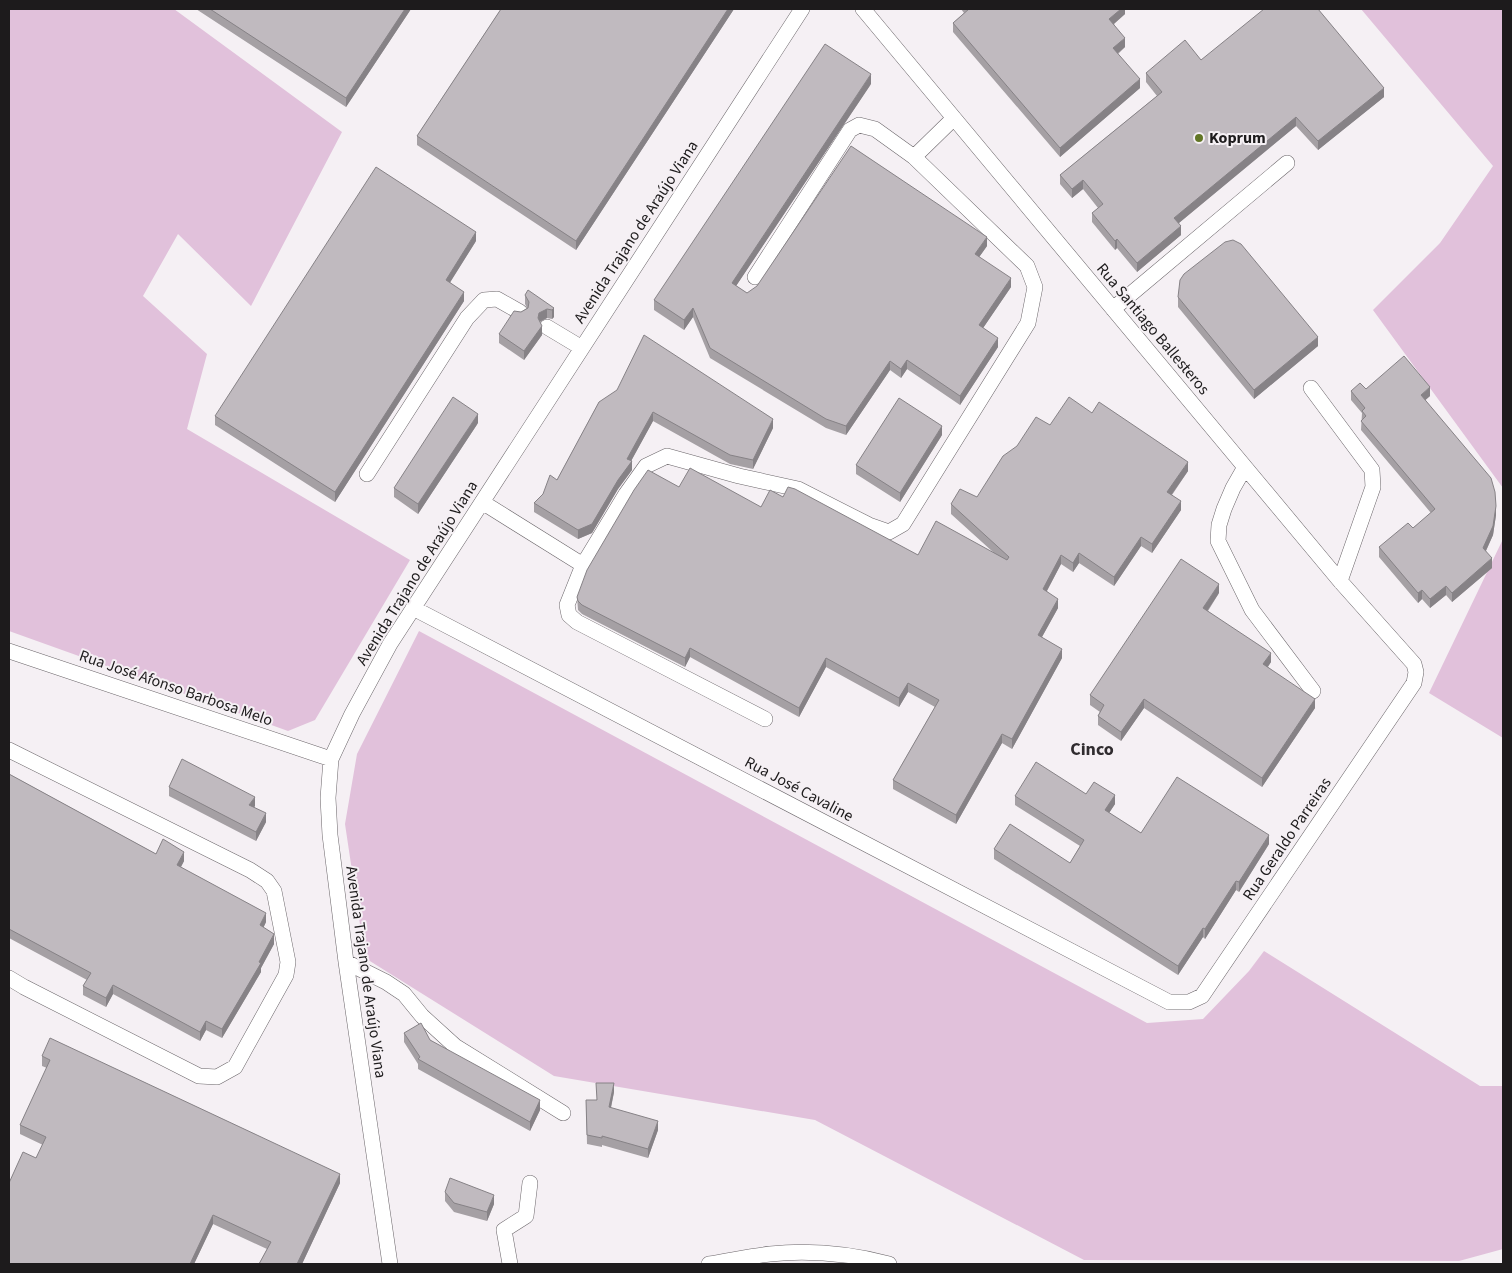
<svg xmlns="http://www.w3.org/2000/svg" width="1512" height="1273" font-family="'Source Sans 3',sans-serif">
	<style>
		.green { fill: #e1c1db }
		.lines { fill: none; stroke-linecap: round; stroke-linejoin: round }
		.minor-casing { stroke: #6b666a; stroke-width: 16 }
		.minor { stroke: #fff; stroke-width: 15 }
		.wall { fill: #a5a0a4 }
		.shaded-wall { fill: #868286 }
		.building { fill: #c0babf; stroke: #868286 }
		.poi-dot { fill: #627626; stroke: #f5f0f4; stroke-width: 2 }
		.labels { text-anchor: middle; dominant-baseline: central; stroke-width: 4; stroke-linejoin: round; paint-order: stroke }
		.poi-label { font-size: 16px; font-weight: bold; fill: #1d1b1c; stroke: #f5f0f4; text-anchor: start }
		.street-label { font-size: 16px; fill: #1d1b1c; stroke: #f5f0f4 }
		.neighbourhood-label { font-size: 18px; font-weight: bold; fill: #302c2f; stroke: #f5f0f4 }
	</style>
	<rect width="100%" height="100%" fill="#f5f0f4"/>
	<!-- green -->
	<path class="green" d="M9,9h165l168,123 -91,174 -73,-72 -35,62 64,58 -20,75 223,131 -95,160 -27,11 -279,-100z
		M1361,9h142v479l-130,-178 67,-67 53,-77z
		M1503,539v199l-74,-45z
		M419,631l728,392 56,-4 46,-48 15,-20 216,135h23v163l-44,12 -375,-1 -269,-140 -261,-44 -189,-118 -20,-134 12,-70z"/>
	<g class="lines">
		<defs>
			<path id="minor" d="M914,157l40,-39
				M755,277l95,-147 9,-5 16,4 39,28 113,109 8,21 -7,36 -125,201 -14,8 -20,-7 -71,-36 -59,-13 -72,-20 -21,10 -20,28 -43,71 -16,40 2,10 8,7 188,97
				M1113,309l174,-146
				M547,327l35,21
				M1311,388l61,82 1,17 -33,94
				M1245,467l-12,21 -9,21 -5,16 -1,16 34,69 61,81
				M367,474l100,-156 17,-18 13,-1 23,13
				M482,502l101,63
				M413,608l756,394h20l13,-6 212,-313 2,-11 -2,-8 -74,-83 -477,-572
				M9,651l322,108
				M9,750l241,120 17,11 7,10 14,71 -2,13 -51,92 -18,10 -18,-1 -175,-89 -15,-9
				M346,962l40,20 18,12 18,22 33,30 108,67
				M390,1264l-44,-302 -16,-127 -2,-37 3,-39 21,-45 38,-70 412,-635
				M510,1264l-6,-34 22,-14 4,-33
				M709,1264c20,-3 41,-8 61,-10 39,-4 81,0 119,10"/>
		</defs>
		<!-- minor casing -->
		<use href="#minor" class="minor-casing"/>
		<!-- minor -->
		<use href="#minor" class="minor"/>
	</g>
	<!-- wall -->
	<path class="wall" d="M196,9h215l-65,98z
		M501,9h233l-158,241 -159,-105v-9z
		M961,9h164v5l-11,10 11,23 -7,7 22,34 -80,69 -107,-125v-9l11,-10z
		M1201,60l183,37 -66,53 -22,-24 -117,97 2,12 -44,37 -20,-24 -2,2 -23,-28v-9l6,-5 -15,-19 -11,9 -12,-14v-9l97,-79 -11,-14v-9z
		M871,84l-135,202 11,7 240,-47 -8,11 32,30 -28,41 15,19 -38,58 -53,-36 -6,9 -11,-8 -44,65 -20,-7 -116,-70 -17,-41 -9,13 -30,-20v-10z
		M476,241l-26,41 14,19 -129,201 -120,-77v-9z
		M525,295l29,13v9l-2,2 -5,-1 -7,4 2,13 -18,25 -25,-17v-9l22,-22 6,-4 -2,-4z
		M1178,297l140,49 -64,53 -76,-92z
		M1366,389l64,7 -5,4 71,115 -3,20 -7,16 6,17 -40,34 -6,-7 -16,13 -8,-9 -4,4 -39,-46v-10l34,-19 18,-15 -70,-83 1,-17 -11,-13v-9z
		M599,402l174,26 -20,41 -23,-5 -77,-43 -22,40 1,9 -14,19 -26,44 -14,6 -44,-27v-9l23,-23z
		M1092,413l96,58 -16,24 9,15 -29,43 -11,-7 -27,40 -35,-23 -6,9 -12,-8 -14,27 11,17 -16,29 20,21 -50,91 -10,-6 -46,81 -63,-35v-9l42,-73 -27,-15 -9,15 -73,-40 -27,50 -109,-60 -5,10 -103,-53 -4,-4 -1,-13 102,-110 82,20 22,-10 135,58 75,-3 -42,-38v-10l26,-7 73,-72z
		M478,423l-60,91 -24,-17v-9z
		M942,435l-42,67 -44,-28v-9z
		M1219,593l-11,18 63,51 -3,5 47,41 -53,79 -118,-79 -23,33 -23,-16v-9l2,-4 -10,-7v-10z
		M9,774l147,80 28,7 -3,6 85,55 -3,6 11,16 -13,24v4l-39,66 -16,-8 -6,11 -87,-47 -7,13 -23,-12v-9l4,-6 -78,-42z
		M169,787l86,19 -1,1 12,15 -10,19 -87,-45z
		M1086,794l29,10 -6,9 32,20 128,11 -30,48 -3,-2 -31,49 -2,-2 -25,38 -184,-116v-10l76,14 10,-17 -65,-41v-9z
		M404,1033l26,7 110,70 -10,21 -112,-62v-5l-14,-22z
		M42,1056l298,127 -38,81h-43l8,-15 -54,-25 -19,40h-185l27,-106 7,-13 -23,-11v-9l27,-57 -5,-2z
		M614,1092l-3,16 47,22 -10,28 -46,-13v2l-15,-3 -1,-44h10z
		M445,1192l49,12 -7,17 -33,-9 -9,-11z"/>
	<!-- shaded-wall -->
	<path class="shaded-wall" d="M405,9h6l-65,98v-9z
		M728,9h6l-158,241v-9z
		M1121,9h4v5l-16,14v-9z
		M1125,38v9l-12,10v-9z
		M871,74v10l-139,208v-9z
		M1140,79v9l-80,69v-9z
		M1384,88v9l-66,53v-9z
		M1296,117v9l-122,101v-9z
		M1083,180v9l-11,9v-9z
		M1181,226v9l-44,37v-9z
		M476,232v9l-30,48v-9z
		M987,237v9l-12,17v-9z
		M1117,239v9l-2,2v-9z
		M1011,278v9l-32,47v-9z
		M464,292v9l-129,201v-10z
		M554,308v9l-2,2v-9z
		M693,308v9l-9,13v-10z
		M547,309v9l-8,4 -1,-4 1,-5z
		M542,326v9l-18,25v-9z
		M1318,337v9l-64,53v-9z
		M998,338v9l-38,58v-9z
		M907,360v9l-6,9v-9z
		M890,361v9l-44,65v-9z
		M1430,387v9l-9,8v-9z
		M653,412v9l-23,42 2,-2v9l-14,19 -26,44 -14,6v-9l49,-71z
		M478,414v9l-60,91v-10z
		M773,419v9l-20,41v-9z
		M942,426v9l-42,67v-9z
		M1188,462v9l-21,30v-9z
		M1181,501v9l-29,43v-9z
		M1496,506v9l-3,20 -10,22v-9z
		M1141,537v9l-27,40v-9z
		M1079,553v10l-6,9v-9z
		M1061,555v9l-18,34v-9z
		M1492,558v10l-40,34v-9z
		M1219,584v9l-16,24v-9z
		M1446,586v9l-16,13v-9z
		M1422,590v9l-4,4v-10z
		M1058,599v9l-20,36v-9z
		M690,648v9l-5,10v-9z
		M1062,649v9l-50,91v-10z
		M1271,653v9l-8,11v-9z
		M826,658v9l-27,50v-9z
		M908,683v9l-9,15v-9z
		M1144,699v9l-23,33v-9z
		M1315,699v9l-53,79v-9z
		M1002,734v9l-46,81v-9z
		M1115,795v9l-10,15v-9z
		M255,797v9l-6,8v-9z
		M266,813v9l-10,19v-9z
		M1269,835v9l-30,48v-10z
		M184,852v9l-7,13v-9z
		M1236,881v9l-31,49v-10z
		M266,913v9l-6,13v-10z
		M1203,928v9l-25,38v-9z
		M274,934v10l-13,24v4l-39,66v-9l37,-67z
		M113,985v9l-7,13v-9z
		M206,1021v9l-6,11v-9z
		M614,1083v9l-5,24v-9z
		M540,1100v10l-10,21v-9z
		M658,1121v9l-10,28v-9z
		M340,1174v9l-38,81h-5z
		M494,1195v9l-7,17v-9z
		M213,1215v9l-19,40h-4z"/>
	<!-- building -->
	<path class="building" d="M210,9h195l-59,89z
		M501,9h227l-152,232 -159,-105z
		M968,9h153l-12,10 16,19 -12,10 27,31 -80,69 -107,-125 16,-14z
		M1264,9h54l66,79 -66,53 -22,-24 -122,101 7,8 -44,37 -20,-24 -2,2 -23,-28 11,-9 -20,-24 -11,9 -12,-14 102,-83 -16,-19 39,-33 16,20z
		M825,44l46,30 -139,209 15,10 10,-7 94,-140 136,91 -12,17 36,24 -32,47 19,13 -38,58 -53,-36 -6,9 -11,-8 -44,65 -20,-7 -116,-71 -17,-40 -9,12 -30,-20z
		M376,167l100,65 -30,48 18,12 -129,200 -120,-76z
		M1233,240l8,4 77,93 -64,53 -76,-93 2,-17 4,-6 41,-32z
		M528,290l26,18 -2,2 -5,-1 -8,4 -1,5 4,8 -18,25 -25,-17 15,-23 7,1 7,-4 1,-6 -4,-7z
		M644,335l129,84 -20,41 -23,-5 -77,-43 -26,47 5,2 -14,19 -26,44 -14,6 -44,-27 9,-9 7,-19 7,5 42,-78 18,-12z
		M1404,356l26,31 -9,8 70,83 4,14 1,14 -3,20 -10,22 9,10 -40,35 -6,-7 -16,13 -8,-9 -4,3 -39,-46 29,-24 5,5 22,-19 -74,-88 5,-5 -4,-5 3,-3 -14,-17 9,-8 6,6z
		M453,397l25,17 -60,90 -24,-16z
		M1069,397l23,16 7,-11 89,60 -21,30 14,9 -29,43 -11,-7 -27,40 -35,-24 -6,10 -12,-8 -18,34 15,10 -20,36 24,14 -50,90 -10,-5 -46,81 -63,-35 46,-80 -31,-17 -9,15 -73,-40 -27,50 -109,-60 -5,10 -103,-53 -4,-4 -1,-4 10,-27 47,-80 14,-20 31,17 11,-19 71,39 9,-17 13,7 5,-10 7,2 123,66 18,-34 71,39 2,-3 -58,-53 9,-15 17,8 26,-41 14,-10 19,-29 14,8z
		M899,398l43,28 -42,67 -44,-28z
		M1181,559l38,25 -16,24 68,45 -8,11 52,35 -53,79 -118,-79 -23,33 -23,-16 6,-11 -14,-10z
		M182,759l73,38 -6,8 17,8 -10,19 -87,-45z
		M1036,762l50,32 8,-12 21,13 -10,15 36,23 36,-56 92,58 -30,47 -3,-1 -31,48 -2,-1 -25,38 -184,-117 16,-25 60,39 14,-23 -69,-44z
		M9,774l147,80 7,-15 21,13 -7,13 89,48 -6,12 14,9 -15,28 2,1 -39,66 -16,-8 -6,11 -87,-47 -7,13 -23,-12 8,-13 -82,-44z
		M421,1023l9,17 110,60 -10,22 -112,-63 2,-2 -16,-24z
		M50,1038l290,136 -43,90h-38l12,-22 -58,-27 -23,49h-181v-81l14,-31 13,6 10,-21 -26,-12 30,-65 -8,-4z
		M596,1083h18l-5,24 49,14 -10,28 -46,-13v2l-15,-3 -1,-35h11z
		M450,1178l44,17 -7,17 -33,-9 -9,-11z"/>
	<!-- markers -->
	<circle class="poi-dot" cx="1199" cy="138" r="5"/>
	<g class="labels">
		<!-- poi labels -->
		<g class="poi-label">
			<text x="1209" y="138">Koprum</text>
		</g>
		<!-- street labels -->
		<g class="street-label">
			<text transform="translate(636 232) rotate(-57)">Avenida Trajano de Araújo Viana</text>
			<text transform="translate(1153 329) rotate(50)">Rua Santiago Ballesteros</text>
			<text transform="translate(417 573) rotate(-58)">Avenida Trajano de Araújo Viana</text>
			<text transform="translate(176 688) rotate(19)">Rua José Afonso Barbosa Melo</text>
			<text transform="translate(799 789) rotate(28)">Rua José Cavaline</text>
			<text transform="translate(1287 839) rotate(-56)">Rua Geraldo Parreiras</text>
			<text transform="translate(366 972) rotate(82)">Avenida Trajano de Araújo Viana</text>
		</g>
		<!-- neighbourhood labels -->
		<g class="neighbourhood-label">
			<text x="1092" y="749">Cinco</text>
		</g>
	</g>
	<!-- border -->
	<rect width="1512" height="1273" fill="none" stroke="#1d1b1c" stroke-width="20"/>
</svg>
